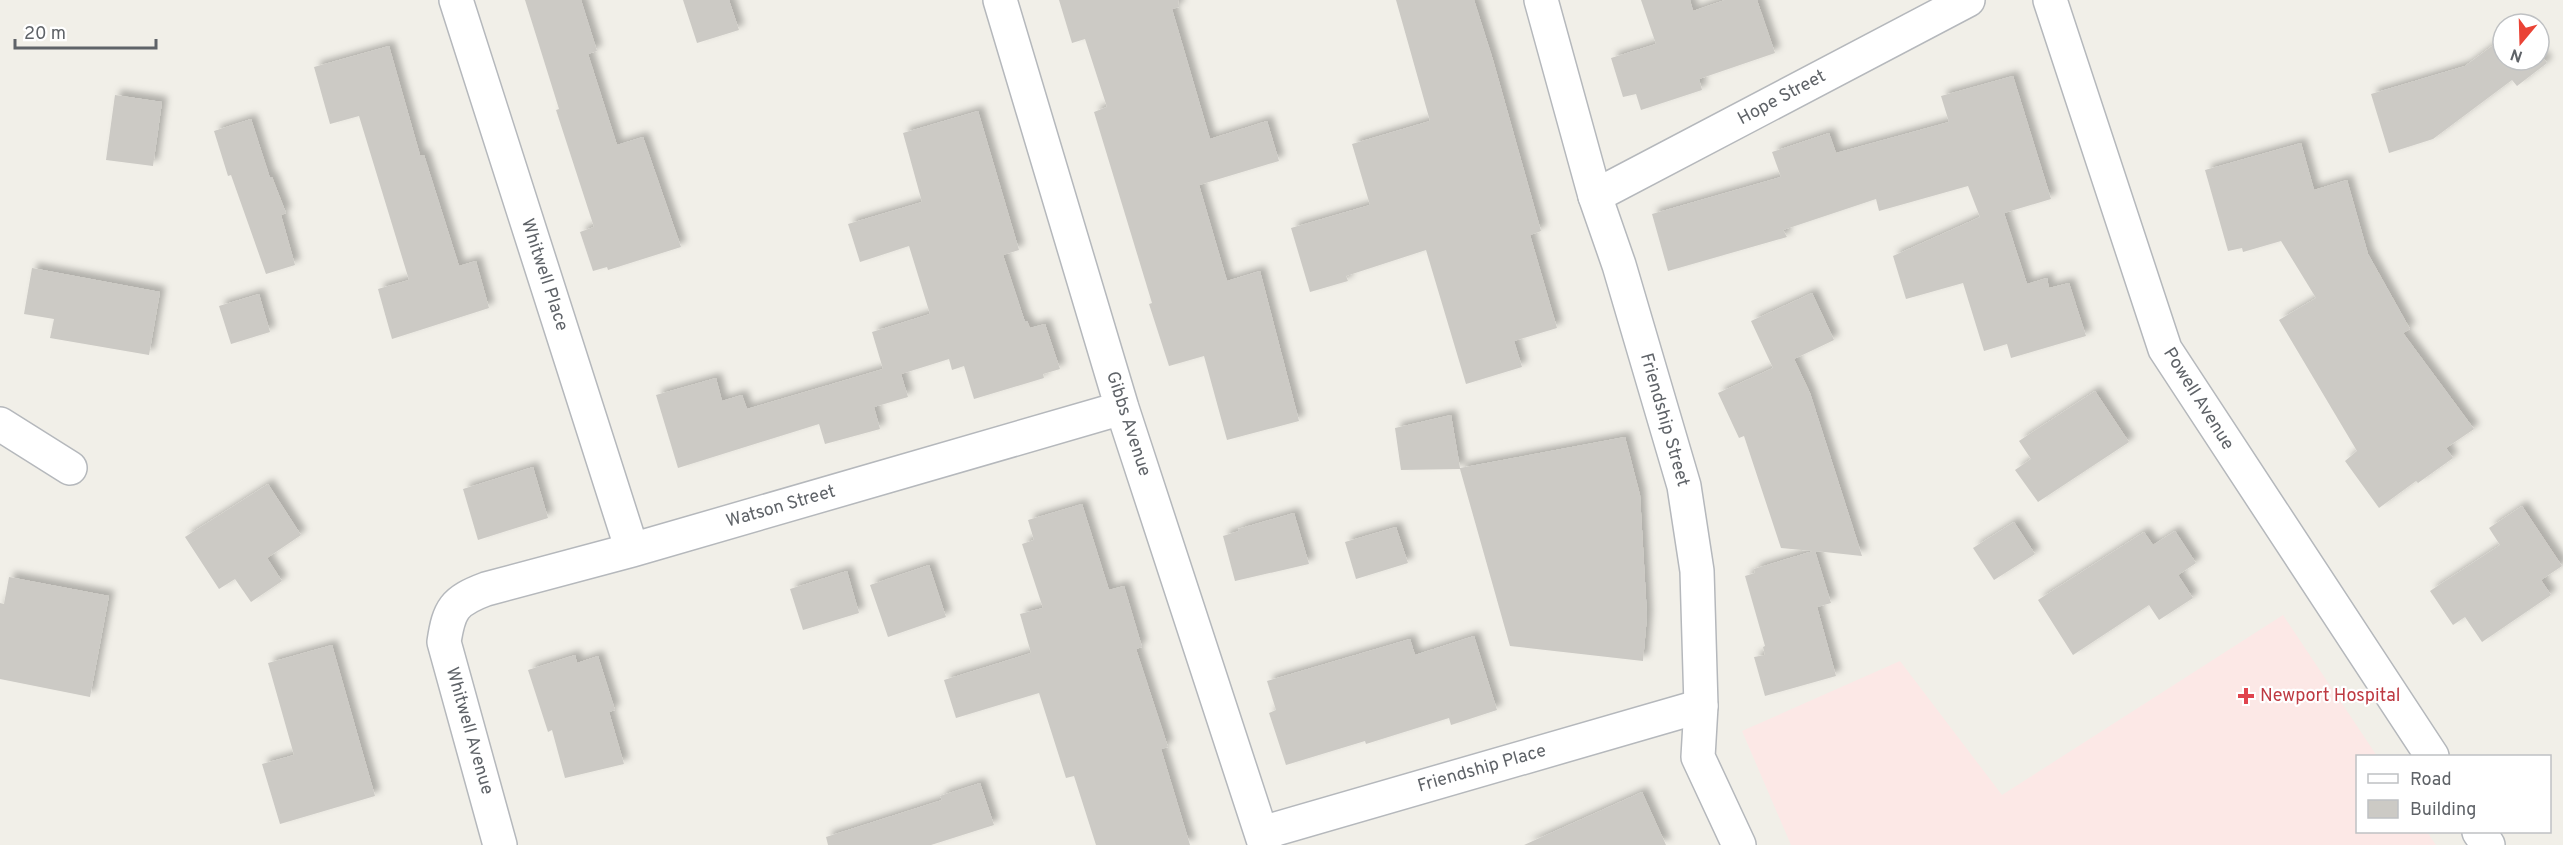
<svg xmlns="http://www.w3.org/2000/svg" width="2563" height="845" font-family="Overpass,sans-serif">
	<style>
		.medical { fill: #fce8e6 }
		.building { fill: #cccac5; filter: url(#shadow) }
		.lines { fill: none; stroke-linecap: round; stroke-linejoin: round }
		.minor-casing { stroke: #b5b8bc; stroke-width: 36 }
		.tertiary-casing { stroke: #b5b8bc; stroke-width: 36 }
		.minor { stroke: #fff; stroke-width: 33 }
		.tertiary { stroke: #fff; stroke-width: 33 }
		.health-dot { fill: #e0444e; stroke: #fff; stroke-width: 2 }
		.labels { text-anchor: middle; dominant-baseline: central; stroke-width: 4.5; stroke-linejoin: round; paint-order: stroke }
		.street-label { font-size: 18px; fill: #5f6368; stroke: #fff }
		.health-label { font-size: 18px; fill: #be3a42; stroke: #fff; text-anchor: start }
	</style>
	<defs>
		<filter id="shadow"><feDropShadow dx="5.5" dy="-5.5" stdDeviation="3" flood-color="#0004"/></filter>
	</defs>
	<rect width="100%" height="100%" fill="#f1efe8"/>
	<!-- medical -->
	<path class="medical" d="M2283,615l94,141h-19v76h69l9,13h-645l-49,-114 158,-70 102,134z"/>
	<!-- building -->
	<path class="building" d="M525,0h56l16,51 -9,3 29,91 26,-8 38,110 -73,23 -1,-3 -14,4 -13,-39 14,-5 -38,-117 3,-1z
		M683,0h46l10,30 -42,13z
		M1059,0h119l1,7 -7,2 38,130 57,-18 12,40 -80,24 28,96 33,-10 39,150 -72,19 -23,-84 -35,10 -20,-62 3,-1 -58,-191 13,-5 -22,-68 -13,4z
		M1396,0h78l19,60 48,171 -11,4 27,93 -43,13 8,26 -56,17 -40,-134 -80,26 2,5 -38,11 -19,-64 79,-23 -18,-61 78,-23z
		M1641,0h49l3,11 32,-11h32l18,53 -76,26 3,11 -61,20 -5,-16 -13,3 -12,-39 45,-14z
		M2503,38v22h36v-8l8,11 -30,23 -5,-6 -79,59 -44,14 -18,-59 94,-28z
		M389,46l31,109h4l35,111 17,-5 13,47 -97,31 -14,-50 31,-9 -50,-164 -29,8 -16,-57z
		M2013,76l38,123 -47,14 23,71 20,-6 2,10 20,-5 17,53 -75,22 -4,-14 -23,7 -21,-68 -57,16 -13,-43 87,-39 -12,-31 -89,25 -3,-12 -93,31 4,7 -119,34 -16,-57 129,-37 -9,-25 57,-19 7,20 113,-31 -8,-26z
		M115,95l47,7 -9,64 -47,-6z
		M978,111l41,139 -16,5 22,67 2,-1 3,7 15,-4 15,45 -17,5 1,4 -70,21 -10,-33 -12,4 -3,-11 -48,15 7,23 -34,10 6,22 -55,15 -6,-20 -141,44 -22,-73 60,-17 6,23 20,-6 5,14 136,-40 -11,-37 58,-18 -21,-68 -49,16 -12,-38 74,-22 -19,-69z
		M251,119l19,59 2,-1 14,36 -5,2 14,50 -29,9 -35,-99 -3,1 -14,-45z
		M2301,143l13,47 33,-10 21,74 42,75 -7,4 71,96 -28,19 7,10 -35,25 -2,-2 -37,27 -34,-47 12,-10 -78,-131 37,-22 -35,-57 -38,11 -1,-4 -14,3 -23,-81z
		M32,268l128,24 -11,63 -99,-17 4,-19 -30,-5z
		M1812,293l22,47 -40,19 16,34 52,163 -47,-5 16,52 -14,4 19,69 -71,20 -11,-39 11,-2 -2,-8 2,-1 -20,-70 10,-3 -1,-4 59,-18 -32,-3 -37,-112 -5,2 -21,-45 55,-25 -22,-47z
		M259,294l11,38 -39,12 -12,-38z
		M2095,391l34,51 -91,60 -23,-32 16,-11 -12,-18z
		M1451,415l9,53 165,-31 15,58 7,121 -4,45 -133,-15 -50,-177 -59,1 -6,-42z
		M533,467l15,51 -70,22 -15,-51z
		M268,484l33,51 -34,23 15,23 -31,21 -16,-23 -16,10 -34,-52z
		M1082,504l27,86 15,-4 18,61 -6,2 32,98 -7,2 29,96h-94l-22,-69 -8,2 -27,-85 -83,25 -12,-38 87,-27 -11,-39 23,-6 -21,-64 12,-4 -6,-20z
		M2522,506l40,60 -21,14 10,15 -69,47 -17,-25 -12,8 -23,-34 70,-46 -11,-17z
		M1294,513l15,51 -74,17 -12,-45 16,-5 -1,-2z
		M2014,522l21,32 -41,26 -21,-32z
		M1396,527l12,36 -52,16 -11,-37z
		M2175,531l21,32 -18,12 15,23 -34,22 -10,-15 -76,50 -35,-55 106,-68 9,13z
		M929,565l17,52 -58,20 -18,-52z
		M847,571l12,42 -56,17 -13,-41z
		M9,577l100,19 -19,101 -90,-18v-76l4,1z
		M1474,636l23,74 -46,15 -2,-7 -83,26 -1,-3 -79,24 -17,-52 7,-3 -9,-29 143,-42 5,16z
		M332,645l43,151 -95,28 -18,-60 32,-9 -26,-92z
		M575,655l2,8 21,-7 17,54 -6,2 15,52 -59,14 -13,-48 -4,2 -20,-62z
		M980,783l14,42 -63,20h-103l-2,-8 116,-37 -2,-4z
		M1642,792l24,53h-142z"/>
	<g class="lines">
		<defs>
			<path id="minor" d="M456,0l176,550
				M1000,0l122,408 143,437
				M2050,0l115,349 267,407
				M1595,196l373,-196
				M0,424l70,44
				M2479,832l9,13
				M1262,833l439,-127
				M500,845l-56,-203c5,-33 10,-41 42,-53l146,-39 490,-142"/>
			<path id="tertiary" d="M1541,0l54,196 24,69 65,221 13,85 4,135 -3,51 41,88"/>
		</defs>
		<!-- minor casing -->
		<use href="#minor" class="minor-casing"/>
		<!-- tertiary casing -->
		<use href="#tertiary" class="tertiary-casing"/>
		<!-- minor -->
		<use href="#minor" class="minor"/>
		<!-- tertiary -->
		<use href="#tertiary" class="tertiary"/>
	</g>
	<!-- markers -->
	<path class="health-dot" d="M2243 687h6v6h6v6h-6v6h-6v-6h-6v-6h6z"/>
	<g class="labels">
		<!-- street labels -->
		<g class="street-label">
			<text transform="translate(1782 98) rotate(-28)">Hope Street</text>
			<text transform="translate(544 275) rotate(72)">Whitwell Place</text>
			<text transform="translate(2198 399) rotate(58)">Powell Avenue</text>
			<text transform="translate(1664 420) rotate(74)">Friendship Street</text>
			<text transform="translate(1128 424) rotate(72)">Gibbs Avenue</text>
			<text transform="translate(781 507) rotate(-16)">Watson Street</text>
			<text transform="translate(469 731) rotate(74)">Whitwell Avenue</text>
			<text transform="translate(1482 769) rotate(-16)">Friendship Place</text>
		</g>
		<!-- health labels -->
		<g class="health-label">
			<text x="2260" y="696">Newport Hospital</text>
		</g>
	</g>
	<!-- legend -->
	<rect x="2356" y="755" width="195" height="78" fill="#ffffff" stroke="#bfc1c3" stroke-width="1.5"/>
	<rect x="2368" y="774" width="30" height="9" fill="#ffffff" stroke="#bfc1c3" stroke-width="1.5"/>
	<text x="2410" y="785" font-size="18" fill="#5f6368">Road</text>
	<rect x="2368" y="800" width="30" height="18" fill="#cccac5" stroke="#bfc1c3" stroke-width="1.5"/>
	<text x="2410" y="815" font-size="18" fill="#5f6368">Building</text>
	<!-- north arrow -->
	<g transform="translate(2521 42) rotate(199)"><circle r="28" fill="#ffffff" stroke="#bfc1c3" stroke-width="1.5"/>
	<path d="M0-4.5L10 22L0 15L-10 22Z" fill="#ea4335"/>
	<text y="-9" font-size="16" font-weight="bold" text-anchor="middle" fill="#5f6368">N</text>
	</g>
	<!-- scale -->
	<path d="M15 39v9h141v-9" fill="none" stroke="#5f6368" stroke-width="3"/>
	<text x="24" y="39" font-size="18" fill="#5f6368" stroke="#ffffff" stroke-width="4.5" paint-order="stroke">20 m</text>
</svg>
